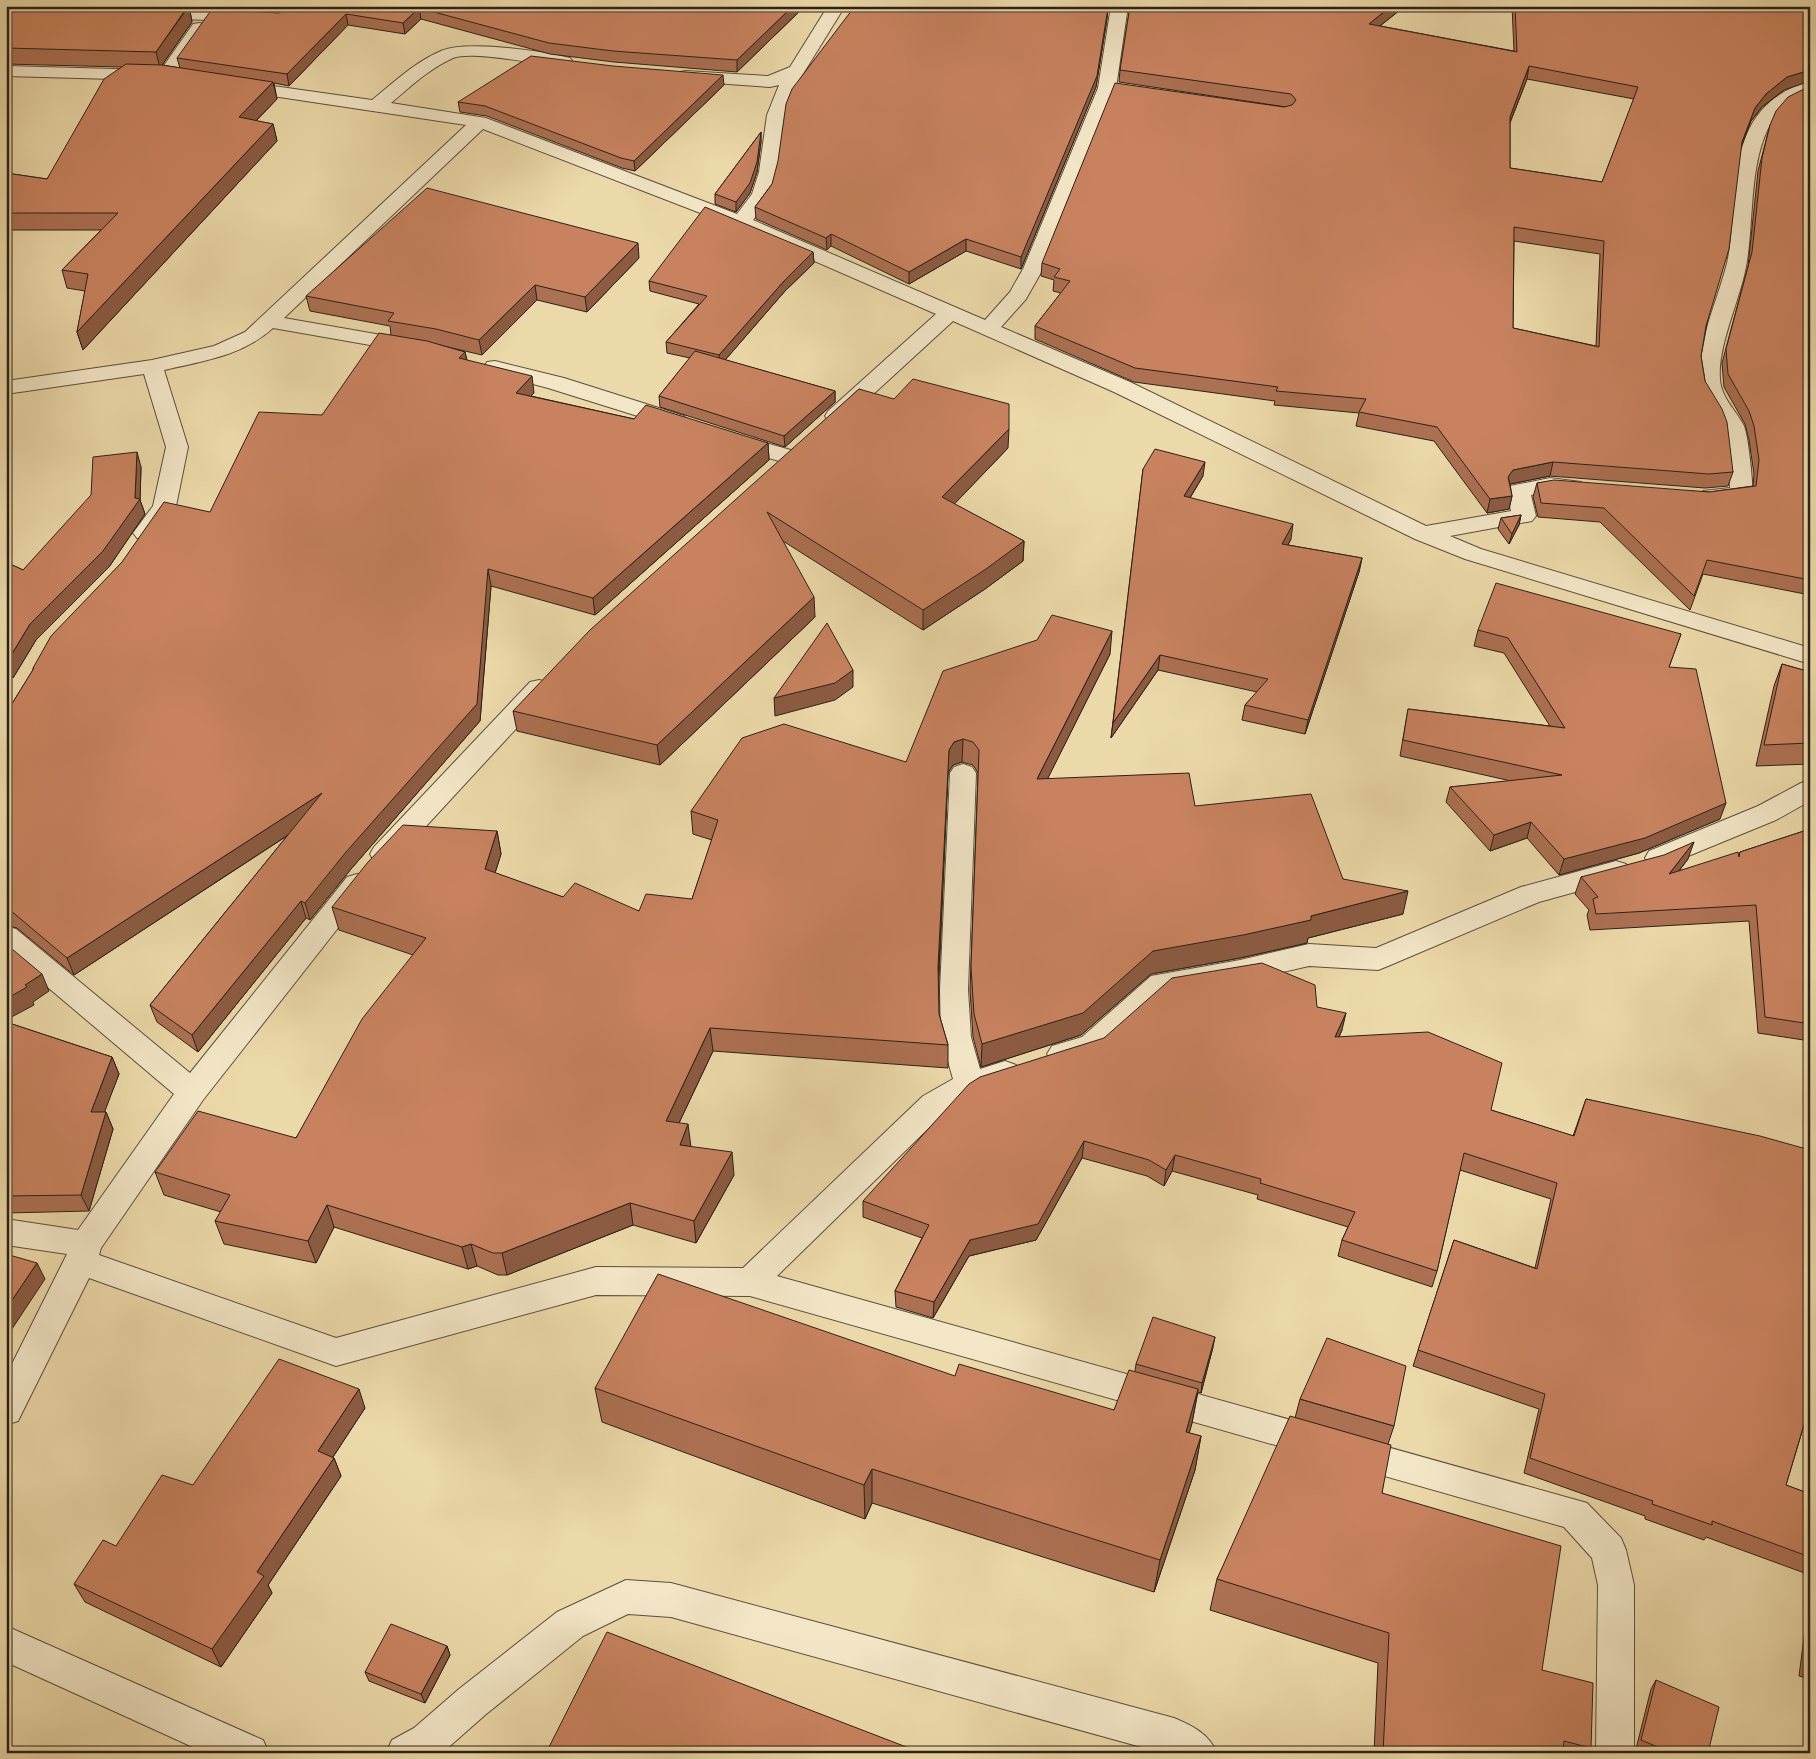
<svg xmlns="http://www.w3.org/2000/svg" width="1816" height="1759" font-family="'IM FELL Double Pica',serif">
	<style>
		.lines { fill: none; stroke-linecap: round; stroke-linejoin: round }
		.minor-casing { stroke: #5c4e3e; stroke-width: 2 }
		.minor { fill: #f3e6c7; fill-rule: evenodd }
		.wall { fill: #ac7052; stroke: #2c201a; fill-rule: evenodd }
		.shaded-wall { fill: #8c5b42; stroke: #2c201a }
		.building { fill: #c8825f; stroke: #2c201a; fill-rule: evenodd }
	</style>
	<rect width="100%" height="100%" fill="#ecd9a9"/>
	<filter id="stains"><feTurbulence type="fractalNoise" baseFrequency=".004" numOctaves="4"/><feColorMatrix values="0 0 0 0 .2 0 0 0 0 .09 0 0 0 0 .02 0 0 0 .5 -.17"/></filter>
	<radialGradient id="worn" r=".72"><stop offset=".6" stop-color="#630" stop-opacity="0"/><stop offset="1" stop-color="#630" stop-opacity=".3"/></radialGradient>
	<g class="lines">
		<defs>
			<path id="minor" d="M828,6h17l-47,76 -13,33 -8,57 -6,23 -18,25 232,100 25,-28 13,-23 75,-181 13,-82h17l-12,82 -73,181 -17,30 -25,28 129,55 296,144 85,-15 -4,-20 3,-5 40,-8 31,4 3,5 -3,5 -8,2 -23,-2 -19,3 5,21 -4,5 -82,15 31,13 329,99v16l-345,-105 -50,-20 -301,-147 -161,-71 -109,100 -8,2 -8,-2 -3,-5 3,-5 108,-97 -202,-88 -251,-97 -199,189 126,22 7,2 4,4 -4,4 -7,2 -137,-24c-31,28 -70,33 -109,42l24,77 -12,59 -23,32 -8,2 -8,-2 -4,-5 20,-27 13,-59 -22,-73 -138,20v-13l146,-21 62,-14 31,-14 221,-207 -227,-34 -6,-1 -3,-4 3,-4 6,-1 133,19c21,-17 43,-38 69,-49 25,-11 101,0 129,7l3,4 -3,4 -6,1c-23,-2 -92,-17 -111,-9 -23,10 -43,29 -62,45l95,15 251,96 15,-20 7,-22 8,-57 12,-30 -9,2 -84,-6 -6,-1 -3,-4 3,-4 6,-1 82,5 22,-9z
				M153,9l56,1 6,1 3,4 -3,4 -6,1 -62,-2 -3,-4 3,-4z
				M199,23l6,1 3,4 -36,51 -6,1 -8,-4 -8,4 -144,-4v-10l144,4 8,4 35,-50z
				M1810,82v12c-16,6 -30,14 -39,29 -22,38 -17,95 -24,138 -5,35 -30,84 -27,118 1,19 16,31 24,47 5,14 8,52 9,68l-3,5c-14,3 -33,5 -47,2l-3,-5 3,-5 27,-3c-1,-19 -2,-42 -8,-60 -5,-17 -21,-28 -24,-47 -4,-28 22,-88 29,-118 10,-44 2,-101 26,-141 13,-21 32,-34 57,-40z
				M495,361l69,17 120,38 3,5 -3,5 -8,2 -128,-40 -61,-16 -3,-5 3,-5z
				M733,434l65,18 3,5 -3,5 -8,2 -65,-18 -3,-5 3,-5z
				M539,680l9,2 4,6 -4,6 -154,167 -10,3 -10,-3 -4,-7 4,-7 156,-165z
				M963,764l9,3 4,6 -8,217 3,47 9,32 25,-8 11,4 4,8 -4,8 -37,12 -34,19 -168,164 810,227 34,35 5,12 8,35v168h-38l2,-168 -6,-27 -28,-31 -814,-231 -154,-1 -260,71 -247,-88 -71,143 -12,4v-49l61,-122 -61,-9v-26l72,11 96,-136 -168,-142v-26l10,3 174,144 157,-196 10,-3 10,3 4,7 -4,7 -164,209 -102,148 -2,7 237,83 260,-71 147,1 180,-172 30,-17 -12,-42 -1,-47 10,-217 4,-6z
				M1810,780v21l-34,19 -117,48 -10,-3 -4,-7 4,-7 109,-45 43,-23z
				M1616,861l10,3 4,7 -4,7 -87,24 -151,64 -10,4 -69,-4 -69,16 -71,11 -67,60 -40,12 -10,-3 -5,-8 5,-8 30,-9 69,-61 89,-16 69,-16 67,4 145,-61z
				M626,1580l45,3 503,135c19,8 35,16 43,35h-54l-492,-136 -43,-3 -45,22 -98,79 -43,38h-56l6,-13 22,-12 45,-39 98,-77z
				M6,1626l257,114 6,13h-63l-200,-91z"/>
		</defs>
		<!-- minor casing -->
		<use href="#minor" class="minor-casing"/>
		<!-- minor -->
		<use href="#minor" class="minor"/>
	</g>
	<!-- wall -->
	<path class="wall" d="M6,6h183l3,16 -30,43 18,3 -3,-10 102,-45 10,-7h516l-68,66 -123,-10 -64,-8 -129,-35 -16,15 -57,-9 -59,61 -15,-3 3,16 -21,22 17,3 4,17 -194,209 -6,-18 8,-41 -18,-3 -5,-18 39,-40h-95v-57l41,6 74,-112 -115,-3z
		M1130,6h275l-25,20 134,25 -2,-45h298l-26,84 -22,17 -11,14 -10,26 -40,209 4,25 28,91 -5,14 -23,2 -155,-12 -40,8 2,12 -3,13 -22,4 -53,-72 -78,-15 3,-13 -85,-8 1,-4 -141,-19 -99,-43v-13l26,-33 -8,-2 1,-11 -13,-4 1,-13 244,-156 -167,-25 1,-12zM1527,79l107,20 -32,83 -92,-14v-45zM1514,241l86,13 -4,92 -83,-18z
		M1108,8l-1,11 -11,68 -75,182 -55,-18 -57,33 -78,-38 -4,4 -71,-31 -1,-12 17,-23z
		M724,85l-89,86 -13,-3 -135,-52 -27,-4 -2,-10z
		M1810,86v509l-107,-21 -13,36 -90,-88 -62,-5 -5,-20 4,-14 172,9 44,-6 1,-12 -5,-34 -4,-16 -21,-37 -2,-24 26,-97 10,-95 12,-46z
		M761,132v10l-4,30 -7,21 -14,19 -21,-8v-10z
		M813,252l1,11 -29,28 -60,69 110,31v11l-50,45 -125,-40 -1,-11 31,-38 -23,-5 -1,-11 33,-38 -49,-13 -1,-10z
		M639,258l-52,54 -50,-12 -55,55 -47,-11 30,8 2,8 67,33 -3,3 103,23 134,24 1,17 -174,155 -104,-29 -11,135 -129,148 -41,51 -4,-2 -108,134 -41,-30 -7,-17 137,-169 -213,139 -57,-47 -11,-3v-217l4,-1 23,-37v-2l289,-253 69,-80 -1,-9 -80,-15 -4,-15z
		M859,389l149,59 -54,56 70,37 -1,20 -38,28 -62,41 -140,-89 32,76 -155,148 -143,-34 -4,-20z
		M141,467l-1,33 5,14 -36,53 -73,73 -23,38 -7,-2v-114l17,8z
		M1143,469l60,7 -13,22 101,41 -3,6 74,13 -3,14 -54,162 -63,-14 3,-15 12,-13 -99,-22 -47,68z
		M1521,515l-2,10 -10,19 -11,-15 3,-11z
		M1478,630l203,4 -12,33 51,152 -81,34 -80,22 -32,-37 -37,13 -44,-49 4,-15 61,-6 -111,-25 8,-47 142,17 -46,-73 -30,-7z
		M1110,654l-63,125 148,27 148,73 60,35 -95,24 -1,5 -67,15 -89,16 -70,61 -100,32 -8,-30 -3,-47 8,-217 -5,-8 -11,-3 -9,3 -5,8 -9,205v36l9,31v23l-235,-17 -34,72 12,24 43,28 -38,68 -63,-18 -126,50h-9l-21,-9 -9,3 -134,-42 -18,36 -92,-19 -9,-23 6,-9 -57,-17 -9,-23 141,-34 117,-183 -74,-25 -7,-23 165,-76 4,23 -6,19 68,24 76,14 53,-12 20,-59 -19,-6 -2,-23 215,-49z
		M1782,664l28,8v92l-54,2 18,-80z
		M1810,829v212l-52,-8 -9,-112 -159,9 -3,-15 2,-5 -14,-16 6,-17 107,-18 -9,12 60,-16 1,-3z
		M1317,1007l25,23 -3,7 152,73 82,26 13,-37 224,51v262h-2l-22,73 24,9v81l-104,-38 -2,3 -59,-21v-3l-121,-43 15,-64 -126,-43 41,-126 81,28 16,-69 -91,-29 -23,101 -5,16 -94,-31 4,-16 6,-13 -91,-28 1,-4 -86,-24 -8,15 -17,-10 -65,-18 -46,82 -67,16 -36,62 -37,-11 -1,-16 27,-53 -59,-21v-16z
		M6,1022l106,35 7,17 -15,38h2l7,17 -24,82 -83,2z
		M1213,1347l-12,46 -3,-1 -6,31 -3,10 12,3 -6,34 -41,122 -282,-89 -7,16 -263,-97 -7,-34 519,22 21,-39 1,-7z
		M1300,1399l94,27 -6,18 -6,49 160,177 49,78 -3,5h-214l4,-90 -168,-53 7,-31 78,-161z
		M365,1408l-32,49 1,1 7,18 -73,109 4,8 -51,74 -136,-65 -11,-18 42,-38 77,-61z
		M1810,1591v88l-11,-3z
		M447,1646l3,9 -25,48 -56,-22 -4,-9z
		M1656,1680l52,73h-63l-9,-4 15,-60z"/>
	<!-- shaded-wall -->
	<path class="shaded-wall" d="M189,6l3,16 -32,46 -4,-16z
		M793,6h12l-68,66v-12z
		M1391,6h14l-38,30 2,-12z
		M419,8l2,11 -16,15 -2,-11z
		M1108,8l-1,11 -11,68 -75,182v-12z
		M346,14l2,11 -59,61 -2,-12z
		M1529,66l-2,13 -20,51 3,-13z
		M1810,70v11l-26,9 -22,17 -11,14 -13,34 4,-13 13,-34 11,-14 21,-17z
		M723,75l1,10 -89,86 -1,-10z
		M273,82l4,17 -34,35 -4,-17z
		M273,124l4,17 -194,209 -6,-18z
		M761,132v10l-4,30 -7,21 -14,19v-10z
		M831,234v12l-4,4 -1,-12z
		M966,239v12l-57,33v-12z
		M638,243l1,15 -52,54 -2,-15z
		M813,252l1,11 -29,28 -65,75 -1,-11 65,-74z
		M535,285l2,15 -55,55 -3,-15z
		M465,352l3,16 -9,-10z
		M532,376l2,17 -16,16 -2,-16z
		M835,391v11l-50,45 -1,-11z
		M1009,429l-1,19 -66,69v-20z
		M768,443l1,17 -174,155 -2,-17z
		M137,452l4,15 -1,33 5,14 -36,53 -73,73 -23,38 -6,-16 23,-38 105,-126z
		M1205,462l-2,14 -21,35 2,-15z
		M1553,462l-3,14 -40,8 -2,-7 5,-7z
		M1512,496l-3,13 -22,4 3,-14z
		M1521,515l-2,10 -10,19 3,-10z
		M1293,524l-2,15 -11,20 2,-15z
		M1024,541l-1,20 -38,28 -62,41v-20z
		M1362,558l-3,14 -54,162 3,-14z
		M488,569l3,17 -11,135 -129,148 -41,51 -5,-17z
		M814,597l1,20 -155,148 -3,-20z
		M1112,631l-2,23 -74,148 1,-23z
		M1160,655l-2,15 -47,68 2,-15z
		M853,670v17l-18,13 -60,16 -1,-18z
		M963,739l-1,23 -9,3 -5,8 -10,217v-23l11,-217 5,-8z
		M322,793l4,17 -252,165 -7,-17z
		M1726,803l-6,16 -81,34 -80,22 5,-16z
		M1531,822l-4,16 -37,13 4,-16z
		M497,831l4,23 -12,38 -4,-23z
		M1694,842l-6,17 -25,32 6,-17z
		M1408,891l-5,23 -95,24 -1,5 -67,15 -89,16 -70,61 -100,32 1,-23 171,-93 158,-35z
		M301,901l5,17 -108,134 -6,-17z
		M42,974l7,17 -16,11 1,3 -28,15v-21l19,-14z
		M1346,1013l-4,17 -11,24 4,-17z
		M710,1028l3,23 -44,93 -3,-23z
		M112,1057l7,17 -21,55 -7,-17z
		M106,1112l7,17 -24,82 -8,-16z
		M688,1124l3,23 -11,-2z
		M1084,1141l-2,17 -46,82 -67,16 -36,62 1,-16 36,-62z
		M732,1152l2,23 -38,68 -2,-22z
		M1175,1155l-3,16 -8,15 2,-16z
		M630,1203l3,22 -126,50 -5,-22z
		M327,1205l7,22 -18,36 -8,-22z
		M471,1244l6,22 -9,3 -6,-22z
		M37,1263l8,16 -39,59v-29z
		M1215,1337l-2,10 -12,46 1,-10z
		M359,1389l6,19 -40,61 -7,-18z
		M1198,1389l-6,34 -12,43 6,-34z
		M1201,1436l-6,34 -41,122 6,-32z
		M334,1458l7,18 -73,109 4,8 -51,74 -9,-18 45,-77z
		M872,1469v34l-7,16 -1,-34z
		M447,1646l3,9 -25,48 -4,-9z"/>
	<!-- building -->
	<path class="building" d="M6,6h182l-32,46 -150,-4z
		M289,6h504l-56,54 -124,-9 -64,-8 -130,-35 -16,15 -57,-9 -59,60 -110,-16 35,-49 67,4z
		M855,6h217l36,2 -11,68 -76,181 -55,-18 -57,33 -78,-38 -5,4 -71,-31 17,-23 6,-23 8,-57 6,-15z
		M1130,6h261l-22,18 148,28 -2,-46h295v64l-23,7 -21,17 -11,14 -13,34 -13,107 -23,77 -5,30 4,25 17,28 5,13 6,50 -24,2 -156,-12 -40,8 -5,7 4,19 -22,3 -53,-72 -78,-15 7,-13 -90,-8 2,-4 -143,-19 -100,-42 35,-45 -16,-4 6,-8 -18,-6 73,-180 169,24 8,-2 4,-5 -5,-6 -171,-24zM1529,66l109,21 -36,95 -92,-14v-51zM1514,227l90,14 -5,106 -86,-19z
		M531,56l82,10 110,9 -89,86 -13,-3 -136,-52 -27,-4z
		M126,64l36,1 111,17 -34,35 34,7 -196,208 11,-58 -26,-4 56,-57h-112v-40l41,6 57,-100z
		M1810,86v494l-103,-20 -13,36 -90,-88 -63,-5 -4,-20 17,-3 155,12 47,-6 3,-26 -5,-34 -5,-15 -21,-37 -2,-25 26,-97 10,-94 8,-33 6,-14 12,-14z
		M761,132l-4,30 -7,21 -14,19 -21,-8z
		M427,188l211,55 -53,54 -50,-12 -56,55 -43,-11 -48,-8 6,-8 -88,-17z
		M705,207l108,45 -29,29 -65,74 -53,-13 41,-46 -58,-15z
		M379,333l48,8 38,11 -6,6 73,18 -16,17 118,26 12,-14 122,38 -175,155 -105,-29 -11,135 -131,148 -41,51 -4,-2 -109,134 -42,-30 172,-212 -255,165 -57,-48 -4,-1v-201l4,-1 24,-39h-1l18,-32 71,-74 42,-60 46,10 49,-100 63,3z
		M695,351l140,40 -51,45 -125,-40z
		M913,379l96,25v25l-67,68 82,44 -38,28 -63,41 -156,-98 47,85 -157,148 -144,-34 77,-81 269,-241 35,10z
		M1155,449l50,13 -21,34 109,28 -11,20 80,14 -54,162 -63,-15 23,-26 -108,-24 -47,68 30,-254z
		M137,452l-2,46 5,1 -37,52 -73,73 -23,38h-1v-100l17,8 68,-75 2,-38z
		M1521,515l-9,19 -11,-16z
		M1496,583l185,51 -12,33 27,2 30,134 -81,35 -81,21 -33,-37 -37,13 -44,-48 112,-12 -159,-35 5,-31 157,19 -57,-90 -30,-8z
		M1052,615l60,16 -75,148 152,-6 6,33 116,-12 32,85 65,12 -97,25v4l-68,15 -90,16 -70,62 -101,31 -8,-30 -3,-47 8,-217 -6,-8 -10,-3 -9,3 -5,8 -11,217 1,47 9,31 -238,-17 -44,93 22,3 -8,21 52,7 -38,69 -64,-18 -128,50h-9l-22,-9 -9,3 -135,-42 -19,36 -93,-20 15,-26 -75,-23 43,-61 98,27 66,-119 64,-81 -94,-31 36,-45 35,-37 94,6 -12,38 78,28 12,-14 64,28 7,-17 46,5 26,-79 -27,-9 51,-73 42,-14 122,38 37,-91 94,-31z
		M827,623l26,47 -18,13 -61,15z
		M1782,664l28,8v71l-46,2z
		M1810,829v195l-45,-7 -9,-112 -160,9 -3,-15 5,-2 -17,-20 83,-22 30,-13 -25,32 69,-22 1,5 1,-5z
		M6,944l36,30 -17,11 2,2 -21,12z
		M1262,963l53,22 2,22 29,6 -11,24 93,-5 74,31 -11,47 83,26 12,-37 174,37 50,14v254l-24,81 24,9v63l-98,-36v4l-60,-21 1,-3 -123,-43 15,-64 -127,-44 36,-110 83,29 20,-86 -93,-30 -27,118 -95,-31 13,-28 -95,-29 1,-4 -86,-24 -9,15 -17,-10 -65,-19 -46,83 -68,16 -36,62 -39,-11 34,-66 -66,-24 106,-117 11,-7 124,-39 68,-60z
		M6,1022l106,35 -21,55h15l-25,83 -75,1z
		M6,1254l31,9 -31,46z
		M658,1274l297,102 4,-12 155,46 15,-40 69,19 -12,43 15,4 -41,124 -288,-91 -8,16 -269,-97z
		M1153,1317l62,20 -13,46 -66,-19z
		M1327,1338l79,28 -12,60 -94,-27z
		M279,1359l80,30 -41,62 16,7 -77,114 7,4 -52,73 -138,-65 29,-44 13,6 46,-71 31,10z
		M1290,1416l101,29 -9,48 179,53 -19,124 51,13 -2,65 -27,-7 -1,12h-180l6,-120 -172,-54z
		M391,1624l56,22 -26,48 -56,-22z
		M607,1632l315,121h-376z
		M1810,1650v12l-2,-1z
		M1656,1680l63,27 -11,46h-36l-31,-13z"/>
	<!-- margin -->
	<rect width="1816" height="1759" fill="none" stroke="#ecd9a9" stroke-width="25"/>
	<rect x="8" y="8" width="1801" height="1744" fill="none" stroke="#2c201a" stroke-width="2.5"/>
	<rect x="12" y="12" width="1791" height="1734" fill="none" stroke="#2c201a"/>
	<rect width="100%" height="100%" filter="url(#stains)"/>
	<rect width="100%" height="100%" fill="url(#worn)"/>
</svg>
